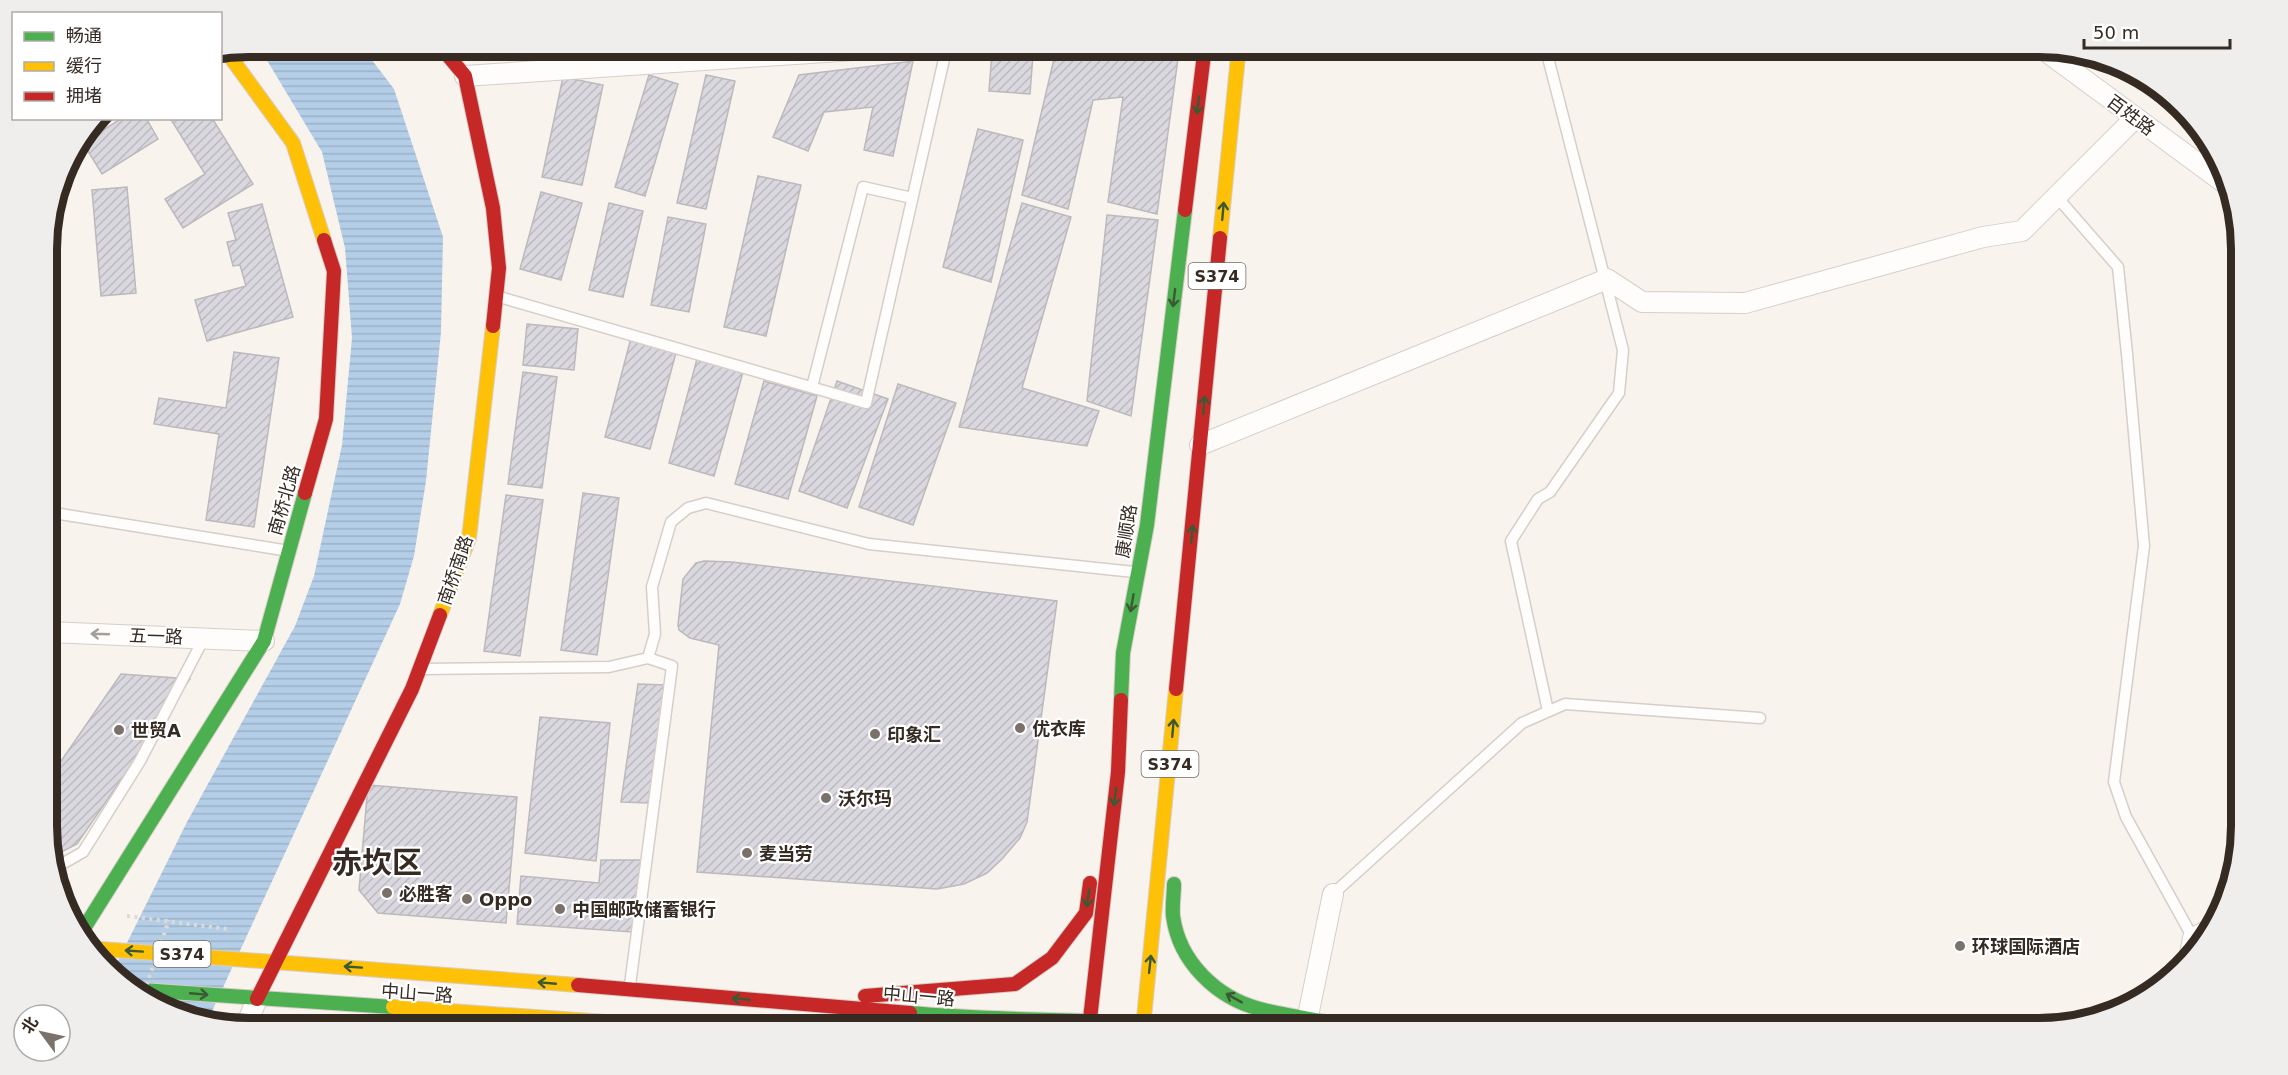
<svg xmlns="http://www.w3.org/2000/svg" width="2288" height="1075" font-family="'DejaVu Sans','Noto Sans SC',sans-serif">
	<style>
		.water { fill: url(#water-rules) }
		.building { fill: url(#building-hatch); stroke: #bbb9bc; stroke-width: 1.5 }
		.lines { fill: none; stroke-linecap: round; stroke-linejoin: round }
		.lane-casing { stroke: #d6cec8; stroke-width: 13 }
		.street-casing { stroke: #d6cec8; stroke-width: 22 }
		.fast-casing { stroke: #d6cec8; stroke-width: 16 }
		.slow-casing { stroke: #d6cec8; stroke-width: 16 }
		.jam-casing { stroke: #d6cec8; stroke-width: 16 }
		.path { stroke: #dcdad8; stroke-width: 4; stroke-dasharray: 3 4.5; stroke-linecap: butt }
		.lane { stroke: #fefdfc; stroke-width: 10 }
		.street { stroke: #fefdfc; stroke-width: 20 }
		.fast { stroke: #4caf50; stroke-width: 14 }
		.slow { stroke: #ffc107; stroke-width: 14 }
		.jam { stroke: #c62828; stroke-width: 14 }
		.path-bridge { stroke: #dcdad8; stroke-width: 4; stroke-dasharray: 3 4.5; stroke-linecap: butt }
		.oneway { stroke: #3d5933 }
		.oneway2 { stroke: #a49e9a }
		.poi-dot { fill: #7a716a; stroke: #fff; stroke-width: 2 }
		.labels { text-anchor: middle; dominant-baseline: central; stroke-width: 4.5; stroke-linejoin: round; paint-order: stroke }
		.shield { fill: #fff; stroke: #726b65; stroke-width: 1.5 }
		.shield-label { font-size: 16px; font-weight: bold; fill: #352b23 }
		.street-label { font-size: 18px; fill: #352b23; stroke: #fff }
		.poi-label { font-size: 18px; font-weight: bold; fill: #352b23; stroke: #fff; text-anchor: start }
		.town-label { font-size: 30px; font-weight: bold; fill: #352b23; stroke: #fff }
		.rim { fill: none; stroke: #352b23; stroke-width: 8 }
	</style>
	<defs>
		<pattern id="water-rules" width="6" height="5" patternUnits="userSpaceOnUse" patternTransform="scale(1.5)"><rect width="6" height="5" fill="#b4cee8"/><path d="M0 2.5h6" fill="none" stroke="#9bb1c7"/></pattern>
		<pattern id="building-hatch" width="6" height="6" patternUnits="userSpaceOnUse" patternTransform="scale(1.5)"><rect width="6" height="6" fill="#dad8df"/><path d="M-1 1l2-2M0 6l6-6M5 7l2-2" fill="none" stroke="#bcbabf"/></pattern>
	</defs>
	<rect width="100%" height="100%" fill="#f9f3ee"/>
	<!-- water -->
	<path class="water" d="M259,47h103l32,42 49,148 -2,95 -15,149 -12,75 -14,48 -192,416 -37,-7 -57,-44 73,-147 108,-196 19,-50 28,-131 10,-107 -7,-90 -23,-96z"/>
	<!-- building -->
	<path class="building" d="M1057,46l122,5 -22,163 -49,-12 15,-105 -30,3 -25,109 -46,-14z
		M992,52l41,3 -3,39 -41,-3z
		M913,61l-20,95 -29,-6 9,-43 -49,5 -16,39 -35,-14 26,-62z
		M649,75l29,9 -33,112 -30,-9z
		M706,75l29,6 -29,128 -29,-6z
		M563,77l40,8 -21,100 -40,-8z
		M122,118h24l12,21 -56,35 -19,-31z
		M170,118h42l41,66 -70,44 -18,-29 40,-25z
		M978,129l45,11 -32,142 -48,-15z
		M758,176l43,9 -35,151 -42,-9z
		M127,187l9,106 -35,3 -9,-106z
		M541,192l41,11 -21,77 -41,-11z
		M56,202l3,1 -12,80v-47z
		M609,203l34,8 -20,86 -34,-7z
		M1022,203l49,14 -49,171 77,23 -12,35 -128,-19z
		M262,204l31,113 -86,24 -12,-41 51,-14 -6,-21 -7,1 -6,-24 9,-2 -8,-27z
		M1107,215l51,5 -27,196 -44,-15z
		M668,217l38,7 -17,88 -38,-7z
		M527,324l51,5 -4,41 -51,-5z
		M631,338l46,11 -27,100 -45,-12z
		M234,352l45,6 -25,169 -48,-7 13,-86 -65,-10 5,-26 67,10z
		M697,359l46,13 -29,104 -45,-13z
		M523,372l34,5 -15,111 -34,-4z
		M764,381l53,15 -29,103 -53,-15z
		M837,381l51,18 -41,109 -48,-17z
		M898,384l58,19 -43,122 -54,-18z
		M583,493l36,5 -22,157 -36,-5z
		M506,495l37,5 -23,156 -36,-5z
		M704,561l28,1 325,39 -30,221 -7,16 -18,21 -15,14 -23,11 -27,5 -240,-17 22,-227 -29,-7 -11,-8 -1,-5 5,-46 13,-16z
		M121,674l69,5 -113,165 -27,14 -2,-78z
		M638,684l27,1 -15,118 -29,-1z
		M540,717l70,6 -14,138 -71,-8z
		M368,785l149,12 -11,126 -128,-10 -19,-23z
		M601,860h41l-9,72 -116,-8 4,-48 78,7z"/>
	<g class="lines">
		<defs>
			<path id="lane" d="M1545,46l78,304 -4,43 -69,99 -12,7 -27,42 37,170
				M640,64l5,-18
				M2056,196l62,71 9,87 17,192 -30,236 12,35 67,121
				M496,296l370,107 81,-357
				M812,387l51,-200 49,11
				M48,512l241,39
				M422,669l187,-2 39,-9 7,-24 -3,-47 19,-65 17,-14 18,-5 163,41 265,28
				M55,868l28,-16 57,-91 64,-123
				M1333,894l189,-171 43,-19 195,14
				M630,985l42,-319 -24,-8"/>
			<path id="street" d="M2040,47l183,135
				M465,76l450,-30
				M1200,445l407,-166 35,23 103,1 238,-66 39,-6 113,-113
				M48,632l216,9
				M2189,959l4,-21 19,-10
				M1308,1016l25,-122
				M245,1028l12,-29"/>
			<path id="fast" d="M1121,700l2,-47 24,-128 38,-315
				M1174,884c0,11 -2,22 -1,32 6,46 44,82 87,93 30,8 61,10 91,19
				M81,933l183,-292 41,-148
				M141,990l252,17
				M910,1013c97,9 195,5 292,15"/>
			<path id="slow" d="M226,51l67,92 31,97
				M1220,238l19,-192
				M440,615l29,-77 24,-212
				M88,948l490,37
				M393,1007l299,21
				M1143,1028l33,-339"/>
			<path id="jam" d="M440,46l25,30 28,132 6,60 -6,58
				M1185,210l20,-164
				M305,493l21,-74 8,-148 -10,-31
				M1176,689l44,-451
				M578,985l332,28
				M865,996l150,-12 37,-26 34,-45 4,-30
				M257,999l155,-310 28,-74
				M1089,1028l29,-256 3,-72"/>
		</defs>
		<!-- lane casing -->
		<use href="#lane" class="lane-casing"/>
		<!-- street casing -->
		<use href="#street" class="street-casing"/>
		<!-- fast casing -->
		<use href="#fast" class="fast-casing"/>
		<!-- slow casing -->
		<use href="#slow" class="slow-casing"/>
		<!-- jam casing -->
		<use href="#jam" class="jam-casing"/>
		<!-- path -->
		<path class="path" d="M127,916l100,13"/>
		<!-- lane -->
		<use href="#lane" class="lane"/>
		<!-- street -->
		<use href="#street" class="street"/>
		<!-- fast -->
		<use href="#fast" class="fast"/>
		<!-- slow -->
		<use href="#slow" class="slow"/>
		<!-- jam -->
		<use href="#jam" class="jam"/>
		<!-- path-bridge -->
		<path class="path-bridge" d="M144,992l25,-72"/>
	</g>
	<!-- one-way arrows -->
	<defs><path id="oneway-shaft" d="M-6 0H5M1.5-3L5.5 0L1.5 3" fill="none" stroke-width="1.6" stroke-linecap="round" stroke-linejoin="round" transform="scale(1.5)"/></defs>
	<g class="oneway">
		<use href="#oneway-shaft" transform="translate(1198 105) rotate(97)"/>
		<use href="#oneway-shaft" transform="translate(1223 211) rotate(-85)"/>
		<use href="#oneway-shaft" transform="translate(1174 298) rotate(97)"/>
		<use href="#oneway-shaft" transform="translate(1204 405) rotate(-85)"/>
		<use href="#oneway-shaft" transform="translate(1192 534) rotate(-85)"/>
		<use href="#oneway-shaft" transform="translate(1132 603) rotate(100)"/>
		<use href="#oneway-shaft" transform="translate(1173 728) rotate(-85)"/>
		<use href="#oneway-shaft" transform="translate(1115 797) rotate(97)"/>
		<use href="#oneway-shaft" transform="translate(1088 898) rotate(98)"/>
		<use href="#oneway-shaft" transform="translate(134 951) rotate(-176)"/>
		<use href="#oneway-shaft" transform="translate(1150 964) rotate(-84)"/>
		<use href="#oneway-shaft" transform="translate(353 967) rotate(-176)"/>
		<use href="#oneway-shaft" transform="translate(547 983) rotate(-175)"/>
		<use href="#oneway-shaft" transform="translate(199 994) rotate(5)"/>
		<use href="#oneway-shaft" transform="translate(1234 998) rotate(-151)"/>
		<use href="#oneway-shaft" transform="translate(741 999) rotate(-175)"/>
	</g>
	<use class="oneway2" href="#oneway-shaft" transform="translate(100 634) rotate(-178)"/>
	<!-- markers -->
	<g class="poi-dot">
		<circle cx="1020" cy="728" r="6"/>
		<circle cx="119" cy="730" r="6"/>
		<circle cx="875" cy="734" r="6"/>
		<circle cx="826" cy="798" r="6"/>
		<circle cx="747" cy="853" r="6"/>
		<circle cx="387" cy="893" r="6"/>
		<circle cx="467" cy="899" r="6"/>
		<circle cx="560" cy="909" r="6"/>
		<circle cx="1960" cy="946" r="6"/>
	</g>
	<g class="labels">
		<!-- shield labels -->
		<g class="shield">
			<rect x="1188.5" y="263" width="57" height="26" rx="4.5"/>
			<rect x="1141.5" y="751" width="57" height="26" rx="4.5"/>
			<rect x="153.5" y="941" width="57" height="26" rx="4.5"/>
		</g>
		<g class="shield-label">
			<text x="1217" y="276">S374</text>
			<text x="1170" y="764">S374</text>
			<text x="182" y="954">S374</text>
		</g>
		<!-- street labels -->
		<g class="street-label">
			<text transform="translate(2131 115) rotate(37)">百姓路</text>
			<text transform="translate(284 500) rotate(-74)">南桥北路</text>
			<text transform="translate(1126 531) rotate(-81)">康顺路</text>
			<text transform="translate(455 570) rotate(-71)">南桥南路</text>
			<text transform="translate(156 636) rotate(2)">五一路</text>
			<text transform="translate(417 993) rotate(4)">中山一路</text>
			<text transform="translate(919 996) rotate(5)">中山一路</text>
		</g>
		<!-- poi labels -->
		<g class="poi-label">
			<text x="1032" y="728">优衣库</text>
			<text x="131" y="730">世贸A</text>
			<text x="887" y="734">印象汇</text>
			<text x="838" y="798">沃尔玛</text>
			<text x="759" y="853">麦当劳</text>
			<text x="399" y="893">必胜客</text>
			<text x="479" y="899">Oppo</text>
			<text x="572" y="909">中国邮政储蓄银行</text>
			<text x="1972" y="946">环球国际酒店</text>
		</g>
		<!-- town labels -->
		<g class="town-label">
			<text x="377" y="862">赤坎区</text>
		</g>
	</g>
	<!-- crop -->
	<path d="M0 0H2288V1075H0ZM249 57H2039A192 192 0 0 1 2231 249V826A192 192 0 0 1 2039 1018H249A192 192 0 0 1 57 826V249A192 192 0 0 1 249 57Z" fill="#efeeed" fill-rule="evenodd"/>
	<path class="rim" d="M249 57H2039A192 192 0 0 1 2231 249V826A192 192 0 0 1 2039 1018H249A192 192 0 0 1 57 826V249A192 192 0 0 1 249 57Z"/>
	<!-- legend -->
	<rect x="12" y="12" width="210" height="108" fill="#ffffff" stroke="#aeaaa7" stroke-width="1.5"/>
	<rect x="24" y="32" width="30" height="9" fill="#4caf50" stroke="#aeaaa7" stroke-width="1.5"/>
	<text x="66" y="42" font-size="18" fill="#352b23">畅通</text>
	<rect x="24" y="62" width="30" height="9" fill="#ffc107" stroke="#aeaaa7" stroke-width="1.5"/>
	<text x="66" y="72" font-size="18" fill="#352b23">缓行</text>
	<rect x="24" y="92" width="30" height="9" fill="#c62828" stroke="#aeaaa7" stroke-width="1.5"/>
	<text x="66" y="102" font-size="18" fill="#352b23">拥堵</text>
	<!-- north arrow -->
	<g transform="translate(42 1033) rotate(303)"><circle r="28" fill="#ffffff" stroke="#aeaaa7" stroke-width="1.5"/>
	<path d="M0-4.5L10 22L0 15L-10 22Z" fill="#7a716a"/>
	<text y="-9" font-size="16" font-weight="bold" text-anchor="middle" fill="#352b23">北</text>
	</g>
	<!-- scale -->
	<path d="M2084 39v9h146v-9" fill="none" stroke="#352b23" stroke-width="3"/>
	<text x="2093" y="39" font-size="18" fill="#352b23" stroke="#ffffff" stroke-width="4.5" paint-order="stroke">50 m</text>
</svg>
